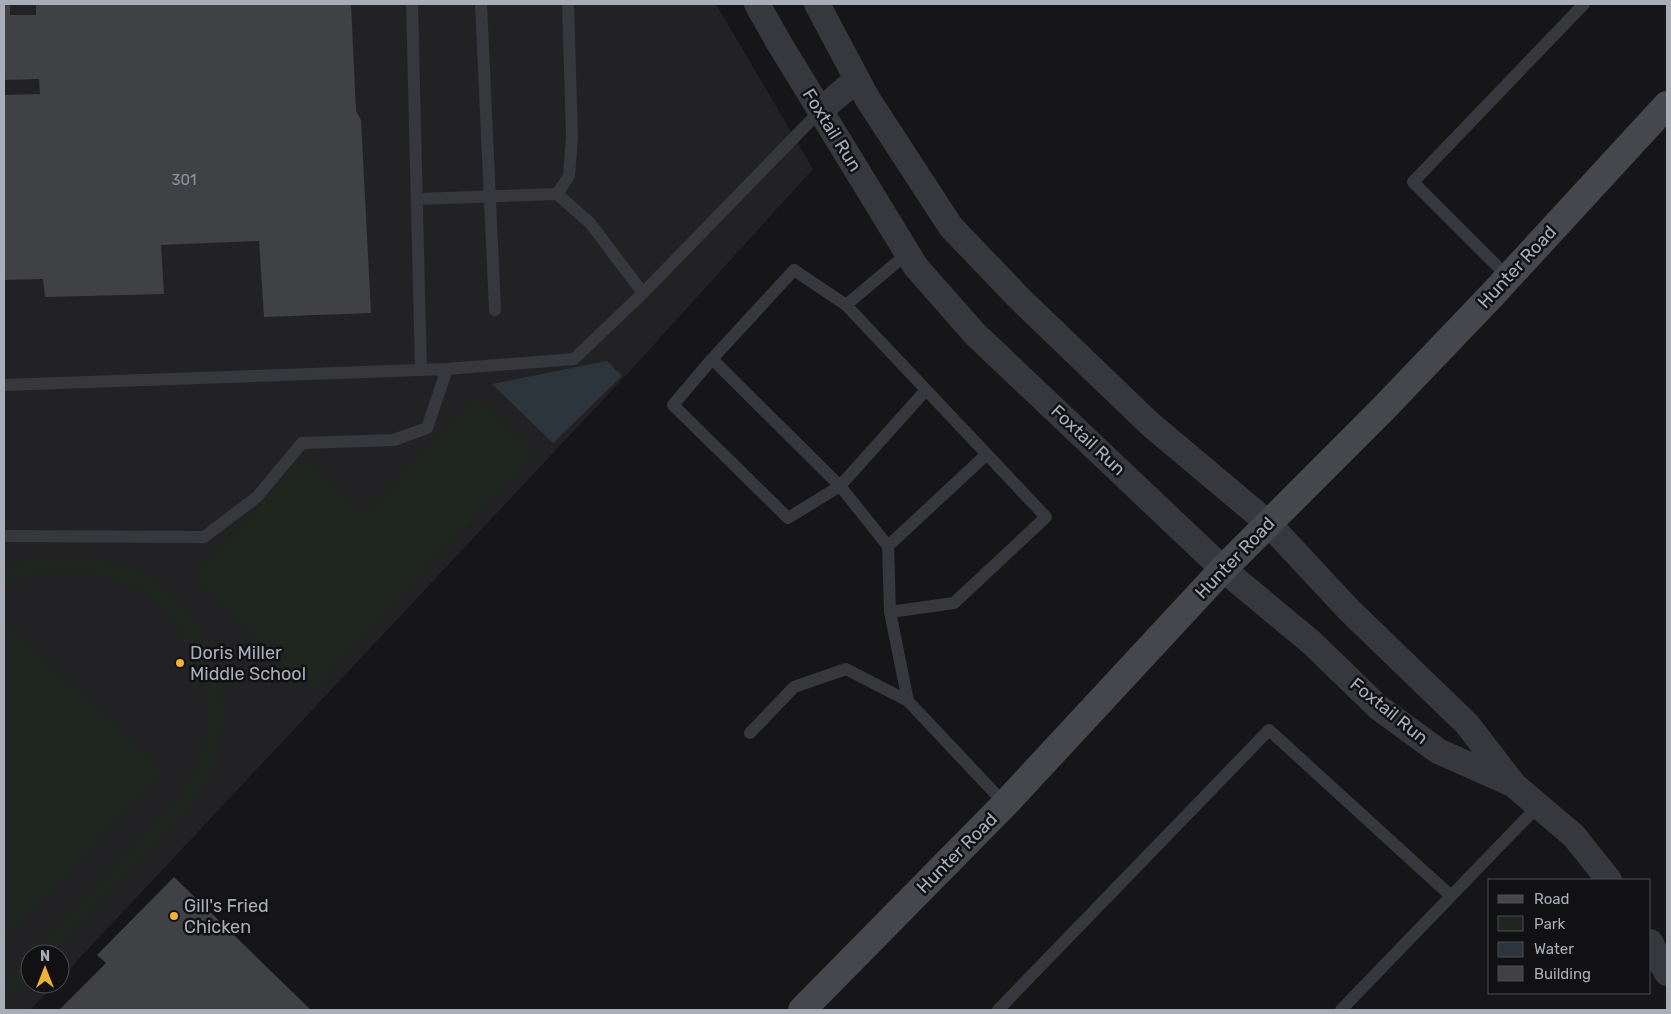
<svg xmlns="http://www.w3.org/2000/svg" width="1671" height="1014" font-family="Rubik,sans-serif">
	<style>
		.built { fill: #222225 }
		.green { fill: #1e261f }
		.water { fill: #2c353c }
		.building { fill: #404145 }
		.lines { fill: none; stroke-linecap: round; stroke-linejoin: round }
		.service { stroke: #37383d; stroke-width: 12 }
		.minor { stroke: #37383d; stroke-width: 26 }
		.secondary { stroke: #45474d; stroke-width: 28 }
		.poi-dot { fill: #f2b134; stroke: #111113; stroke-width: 2 }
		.labels { text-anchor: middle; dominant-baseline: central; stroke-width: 5; stroke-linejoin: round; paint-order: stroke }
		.number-label { font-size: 15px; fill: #8e929b }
		.street-label { font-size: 18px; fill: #a8adb8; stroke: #111113 }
		.poi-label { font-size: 18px; fill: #a8adb8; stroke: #111113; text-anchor: start }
	</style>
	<rect width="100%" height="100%" fill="#161618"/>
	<!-- built -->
	<path class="built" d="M4,4h712l97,165 -184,203 -569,607v-25h-30v30h25l-25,26h-26z"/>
	<!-- green -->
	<path class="green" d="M477,396l60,55 -223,240 -123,-115 114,-120 58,58z
		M69,555c31,3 64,9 90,28 54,40 77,111 58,176 -5,16 -13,30 -22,44l-143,151h-21l140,-148c15,-20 29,-41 34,-67 9,-43 -9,-92 -37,-123 -4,-5 -8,-11 -13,-15 -42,-31 -104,-40 -151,-15v-18c21,-10 42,-12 65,-13z
		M4,620l161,152 -161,169z
		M30,955v22l-26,28v-22z"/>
	<!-- water -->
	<path class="water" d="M607,361l15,15 -69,67 -61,-59z"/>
	<!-- building -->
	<path class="building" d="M4,4h6v11h26v-11h315l5,107 5,9 10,193 -107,4 -5,-76 -98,4 3,49 -119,3 -2,-18 -39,1v-185l36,-1 -1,-15 -35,1z
		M174,877l137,133h-252l47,-47 -9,-8z"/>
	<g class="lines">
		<!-- service -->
		<path class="service" d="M412,4l9,366
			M481,4l14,306
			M557,194l12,-18 3,-39 -4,-133
			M417,199l140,-5 33,29 53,70
			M908,253l-62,52 -52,-35 -82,89 -39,46 115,113 52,-32 48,60 2,66 18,89
			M1508,277l-95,-95 171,-178
			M846,305l200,212 -92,86 -64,9
			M712,359l128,127 86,-96
			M4,385l443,-16 127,-10 69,-66 177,-182
			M4,536l200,1 53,-40 45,-54 92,-3 33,-12 20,-59
			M888,546l99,-92
			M750,733l44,-46 52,-18 62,32 97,103
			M998,1010l271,-280 182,166
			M1341,1010l197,-204"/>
		<!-- minor -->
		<path class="minor" d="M757,4l22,39 137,224 59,67 248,235 89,74 66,64 60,44 74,33
			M817,4l50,94 84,129 69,72 130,125 118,99 81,87 118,114 47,61 60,51 35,44
			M820,111l37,-32
			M1650,942l17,31"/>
		<!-- secondary -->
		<path class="secondary" d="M802,1010l203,-206 218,-235 159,-159 110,-115 175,-190"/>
	</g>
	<!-- markers -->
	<g class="poi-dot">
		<circle cx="180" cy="663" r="5"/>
		<circle cx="174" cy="916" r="5"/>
	</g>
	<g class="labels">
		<!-- number labels -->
		<g class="number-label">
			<text x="184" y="180">301</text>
		</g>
		<!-- street labels -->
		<g class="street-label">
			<text transform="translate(832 130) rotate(58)">Foxtail Run</text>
			<text transform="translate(1517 267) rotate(-47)">Hunter Road</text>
			<text transform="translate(1088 440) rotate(43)">Foxtail Run</text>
			<text transform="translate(1235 558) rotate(-46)">Hunter Road</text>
			<text transform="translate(1389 711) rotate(39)">Foxtail Run</text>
			<text transform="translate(957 853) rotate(-45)">Hunter Road</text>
		</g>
		<!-- poi labels -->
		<g class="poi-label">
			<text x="190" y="653">Doris Miller<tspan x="190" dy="21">Middle School</tspan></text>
			<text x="184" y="906">Gill's Fried<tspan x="184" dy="21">Chicken</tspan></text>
		</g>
	</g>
	<!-- border -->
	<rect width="1671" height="1014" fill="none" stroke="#a8adb8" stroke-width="10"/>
	<!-- legend -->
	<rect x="1488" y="879" width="162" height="115" fill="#111113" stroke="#4d4f55"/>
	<rect x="1498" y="895" width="25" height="8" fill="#45474d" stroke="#4d4f55"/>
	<text x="1534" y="904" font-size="15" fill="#a8adb8">Road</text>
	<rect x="1498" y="916" width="25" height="15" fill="#1e261f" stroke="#4d4f55"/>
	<text x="1534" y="929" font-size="15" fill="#a8adb8">Park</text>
	<rect x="1498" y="942" width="25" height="15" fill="#2c353c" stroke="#4d4f55"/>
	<text x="1534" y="954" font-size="15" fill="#a8adb8">Water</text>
	<rect x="1498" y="966" width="25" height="15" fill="#404145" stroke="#4d4f55"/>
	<text x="1534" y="979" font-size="15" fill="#a8adb8">Building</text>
	<!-- north arrow -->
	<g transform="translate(45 969)"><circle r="24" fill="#111113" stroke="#4d4f55"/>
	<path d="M0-4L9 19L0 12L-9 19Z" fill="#f2b134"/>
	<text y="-8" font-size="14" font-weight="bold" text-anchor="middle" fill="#a8adb8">N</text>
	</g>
</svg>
